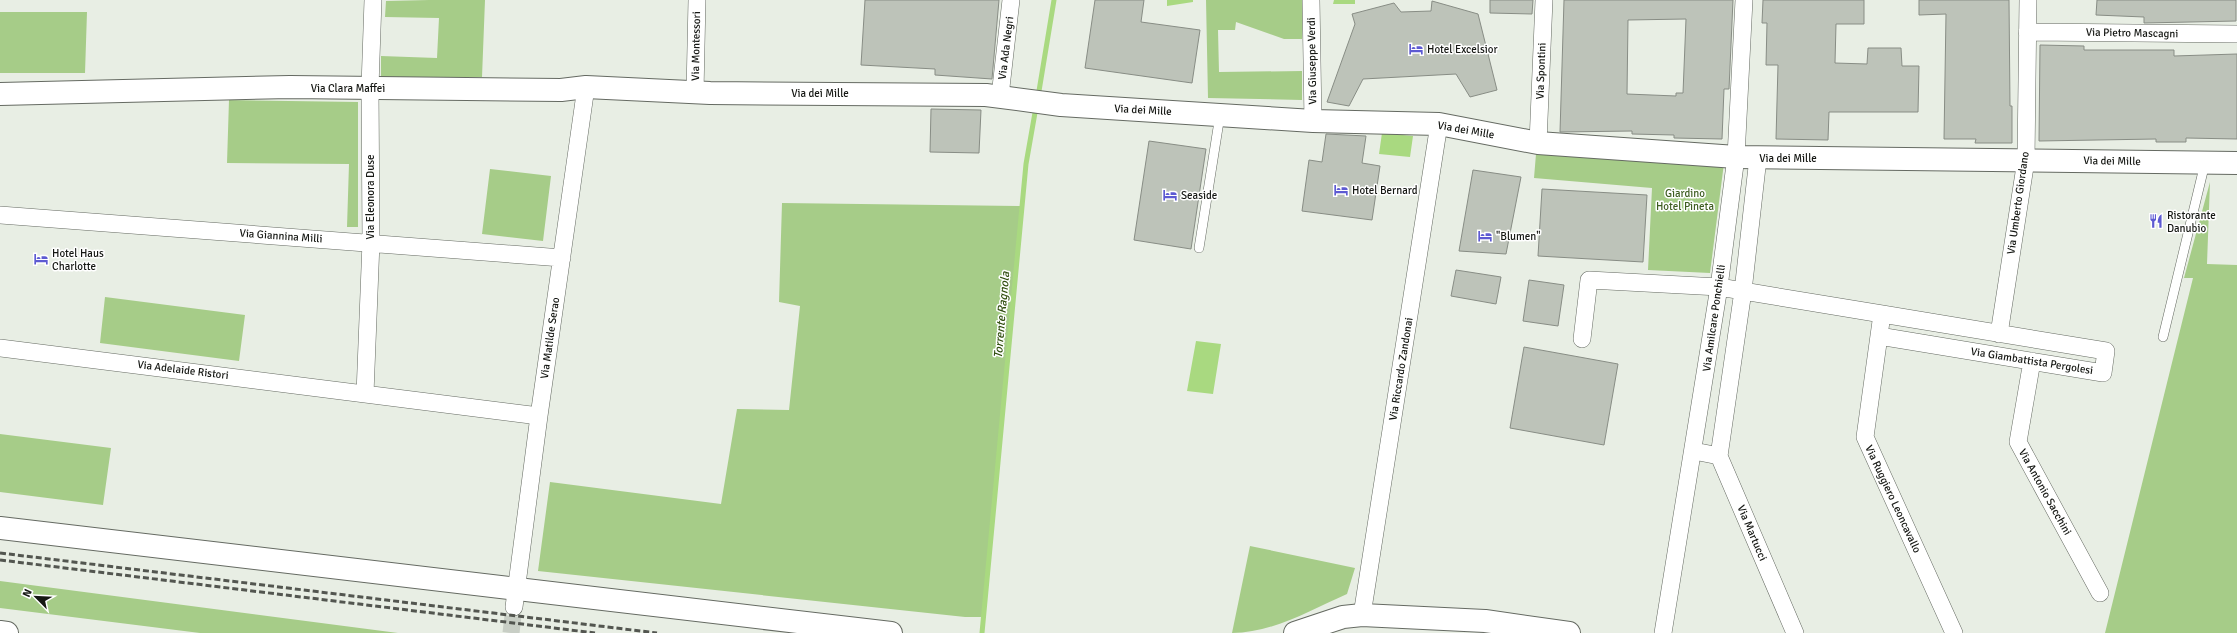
<svg xmlns="http://www.w3.org/2000/svg" width="2237" height="633" font-family="Signika,sans-serif">
	<style>
		.green { fill: #a6cc88 }
		.water { fill: #a9d980 }
		.lines { fill: none; stroke-linecap: round; stroke-linejoin: round }
		.stream { stroke: #a9d980; stroke-width: 5 }
		.building { fill: #bdc3b9; stroke: #888d85; fill-rule: evenodd }
		.street-tunnel { stroke: #c8cec5; stroke-width: 17; stroke-dasharray: 17 8; stroke-linecap: butt }
		.lane-casing { stroke: #656a62; stroke-width: 10 }
		.street-casing { stroke: #656a62; stroke-width: 18 }
		.secondary-casing { stroke: #656a62; stroke-width: 24 }
		.lane { stroke: #fff; stroke-width: 9 }
		.street { stroke: #fff; stroke-width: 17 }
		.secondary { stroke: #fff; stroke-width: 22 }
		.rail { stroke: #535650; stroke-width: 3; stroke-dasharray: 6 3; stroke-linecap: butt }
		.labels { text-anchor: middle; dominant-baseline: central; stroke-width: 3; stroke-linejoin: round; paint-order: stroke }
		.street-label { font-size: 11px; fill: #151713; stroke: #fff }
		.poi-label { font-size: 11px; fill: #151713; stroke: #fff; text-anchor: start }
		.park-label { font-size: 11px; fill: #3e5d21; stroke: #fff }
		.water-label { font-size: 12px; font-style: italic; fill: #304e0f; stroke: #fff }
	</style>
	<rect width="100%" height="100%" fill="#e8eee4"/>
	<!-- green -->
	<path class="green" d="M429,0h56l-3,77h-101v-21l56,2 2,-40 -54,-1 1,-16z
		M1206,0h97l-1,39h-18l-48,-17 -1,8h-17l1,42 83,-1v29l-94,-2z
		M0,12h87l-2,61h-85z
		M229,100l129,2v125h-11l2,-63 -122,-1z
		M1536,154l122,3 66,6 -14,110 -62,-3 4,-82 -118,-10z
		M490,169l61,7 -8,65 -61,-7z
		M2210,182l-3,82 30,1v368h-132l88,-355h-9z
		M782,203l240,3 -38,411h-19l-427,-46 12,-89 171,22 16,-95 52,1 11,-104 -21,-4z
		M105,297l140,18 -6,46 -139,-18z
		M0,434l111,14 -8,57 -103,-13z
		M1250,546l105,22 -8,26c-36,16 -75,39 -115,39z
		M0,581l398,52h-198l-200,-25z"/>
	<!-- water -->
	<path class="water" d="M1167,0h26v2l-26,4z
		M1334,0h21v4h-22z
		M1382,133l31,3 -3,21 -31,-3z
		M1196,341l25,3 -8,50 -26,-3z"/>
	<g class="lines">
		<!-- stream -->
		<path class="stream" d="M1038,97l16,-97
			M982,633l44,-469 10,-57"/>
	</g>
	<!-- building -->
	<path class="building" d="M865,0h134l-7,79 -57,-4v-6l-74,-4z
		M1095,0h49l-3,22 59,8 -8,53 -107,-15z
		M1490,0h43l-1,14 -42,-1z
		M1564,0h169l-4,89h-5l-2,50 -48,-1v-3l-42,-1v-3l-72,1zM1686,19l-3,74h-7v3l-49,-2 1,-74z
		M1763,0h101v24h-28l-1,39 32,1 1,-16h33l1,18h17l-1,46h-89l-1,28 -52,-1 2,-74h-12l1,-42h-5z
		M1919,0h90l1,106h2v37h-37l1,-4h-32l2,-125 -27,1z
		M2097,0h139v21l-92,2v-6l-48,-2z
		M1432,1l46,13 19,76 -27,7 -14,-23 -93,5 -14,27 -22,-4 28,-78 -3,-10 42,-11 7,9 30,-1z
		M2040,45l44,1v4h90v6l63,-2v85l-51,-1v4h-30v-3l-117,2z
		M931,109l50,1 -2,43 -49,-1z
		M1326,134l40,2 -4,27 18,3 -8,54 -70,-9 7,-51 13,2z
		M1149,141l57,8 -15,100 -57,-9z
		M1473,170l48,7 -15,77 -47,-3z
		M1542,189l105,6 -4,67 -105,-6z
		M1456,270l45,7 -5,27 -45,-8z
		M1529,280l35,5 -6,41 -35,-5z
		M1524,347l94,17 -14,81 -94,-17z"/>
	<g class="lines">
		<!-- street-tunnel -->
		<path class="street-tunnel" d="M511,633l3,-26"/>
		<defs>
			<path id="lane" d="M1199,248l21,-133
				M2163,337l42,-174"/>
			<path id="street" d="M1311,0l2,121
				M2027,32l210,2
				M695,92l2,-92
				M1000,96l11,-96
				M1538,143l6,-143
				M0,215l562,43
				M1999,334l27,-174 2,-160
				M1879,336l224,37 3,-22 -224,-37
				M1582,339l7,-59 130,7 163,27 -17,123 89,196
				M0,348l539,68
				M2032,361l-14,81 82,151
				M365,394l6,-152 -1,-155 3,-87
				M1694,451l25,5 76,177
				M1719,456l24,-165 15,-133
				M514,607l25,-191 47,-329
				M1362,615l77,-491
				M1663,633l56,-346 17,-130 8,-157"/>
			<path id="secondary" d="M0,94l290,-7 271,3 25,-3 124,6 276,2 75,10 252,16 126,3 99,19 198,14 501,6
				M0,528l891,105
				M0,632l7,1
				M1295,633l48,-16 19,-2 123,6 84,12"/>
		</defs>
		<!-- lane casing -->
		<use href="#lane" class="lane-casing"/>
		<!-- street casing -->
		<use href="#street" class="street-casing"/>
		<!-- secondary casing -->
		<use href="#secondary" class="secondary-casing"/>
		<!-- lane -->
		<use href="#lane" class="lane"/>
		<!-- street -->
		<use href="#street" class="street"/>
		<!-- secondary -->
		<use href="#secondary" class="secondary"/>
		<!-- rail -->
		<path class="rail" d="M0,553l657,80
			M0,560l595,73"/>
	</g>
	<!-- icons -->
	<defs>
		<symbol id="hotel-bare" viewBox="-9 -9 18 18"><path d="M-6-4.5h1.5V1H6V5H4.5V3h-9V5H-6ZM-4 0a1.8 1.8 0 1 1 3.6 0ZM.5 0V-2.5h3Q6-2.5 6 0Z" fill="#5d5ad2" stroke="#fff" stroke-width="2.5" paint-order="stroke"/></symbol>
		<symbol id="restaurant-bare" viewBox="-9 -9 18 18"><path d="M-5-6h1v4h1v-4h1v4h1v-4h1v5L-1.5 .5V6h-2V.5L-5-1ZM5-6V6H3V1.5H1.5Q1.5-4 5-6Z" fill="#5d5ad2" stroke="#fff" stroke-width="2.5" paint-order="stroke"/></symbol>
	</defs>
	<g fill-rule="evenodd">
		<use href="#hotel-bare" x="1406" y="39" width="20" height="20"/>
		<use href="#hotel-bare" x="1331" y="180" width="20" height="20"/>
		<use href="#hotel-bare" x="1160" y="185" width="20" height="20"/>
		<use href="#restaurant-bare" x="2146" y="211" width="20" height="20"/>
		<use href="#hotel-bare" x="1475" y="226" width="20" height="20"/>
		<use href="#hotel-bare" x="31" y="249" width="20" height="20"/>
	</g>
	<g class="labels">
		<!-- street labels -->
		<g class="street-label">
			<text transform="translate(2132 33) rotate(1)">Via Pietro Mascagni</text>
			<text transform="translate(696 46) rotate(-89)">Via Montessori</text>
			<text transform="translate(1006 48) rotate(-83)">Via Ada Negri</text>
			<text transform="translate(1312 61) rotate(-91)">Via Giuseppe Verdi</text>
			<text transform="translate(1541 71) rotate(-88)">Via Spontini</text>
			<text x="348" y="88">Via Clara Maffei</text>
			<text x="820" y="93">Via dei Mille</text>
			<text transform="translate(1143 110) rotate(3)">Via dei Mille</text>
			<text transform="translate(1466 130) rotate(10)">Via dei Mille</text>
			<text x="1788" y="158">Via dei Mille</text>
			<text transform="translate(2112 161) rotate(1)">Via dei Mille</text>
			<text transform="translate(370 197) rotate(-90)">Via Eleonora Duse</text>
			<text transform="translate(2018 203) rotate(-82)">Via Umberto Giordano</text>
			<text transform="translate(281 236) rotate(4)">Via Giannina Milli</text>
			<text transform="translate(1714 318) rotate(-82)">Via Amilcare Ponchielli</text>
			<text transform="translate(550 338) rotate(-82)">Via Matilde Serao</text>
			<text transform="translate(2032 361) rotate(9)">Via Giambattista Pergolesi</text>
			<text transform="translate(1401 369) rotate(-81)">Via Riccardo Zandonai</text>
			<text transform="translate(183 370) rotate(7)">Via Adelaide Ristori</text>
			<text transform="translate(2045 492) rotate(61)">Via Antonio Sacchini</text>
			<text transform="translate(1893 499) rotate(65)">Via Ruggiero Leoncavallo</text>
			<text transform="translate(1752 533) rotate(67)">Via Martucci</text>
		</g>
		<!-- poi labels -->
		<g class="poi-label">
			<text x="1427" y="49">Hotel Excelsior</text>
			<text x="1352" y="190">Hotel Bernard</text>
			<text x="1181" y="195">Seaside</text>
			<text x="2167" y="215">Ristorante<tspan x="2167" dy="13">Danubio</tspan></text>
			<text x="1496" y="236">"Blumen"</text>
			<text x="52" y="253">Hotel Haus<tspan x="52" dy="13">Charlotte</tspan></text>
		</g>
		<!-- park labels -->
		<g class="park-label">
			<text x="1685" y="193">Giardino<tspan x="1685" dy="13">Hotel Pineta</tspan></text>
		</g>
		<!-- water labels -->
		<g class="water-label">
			<text transform="translate(1002 315) rotate(-85)">Torrente Ragnola</text>
		</g>
	</g>
	<!-- north arrow -->
	<g transform="translate(36 597) rotate(294)" stroke="#ffffff" stroke-width="3" paint-order="stroke">
	<path d="M0-3L7 15L0 10L-7 15Z" fill="#151713"/>
	<text y="-6" font-size="11" font-weight="bold" text-anchor="middle" fill="#151713">N</text>
	</g>
</svg>
